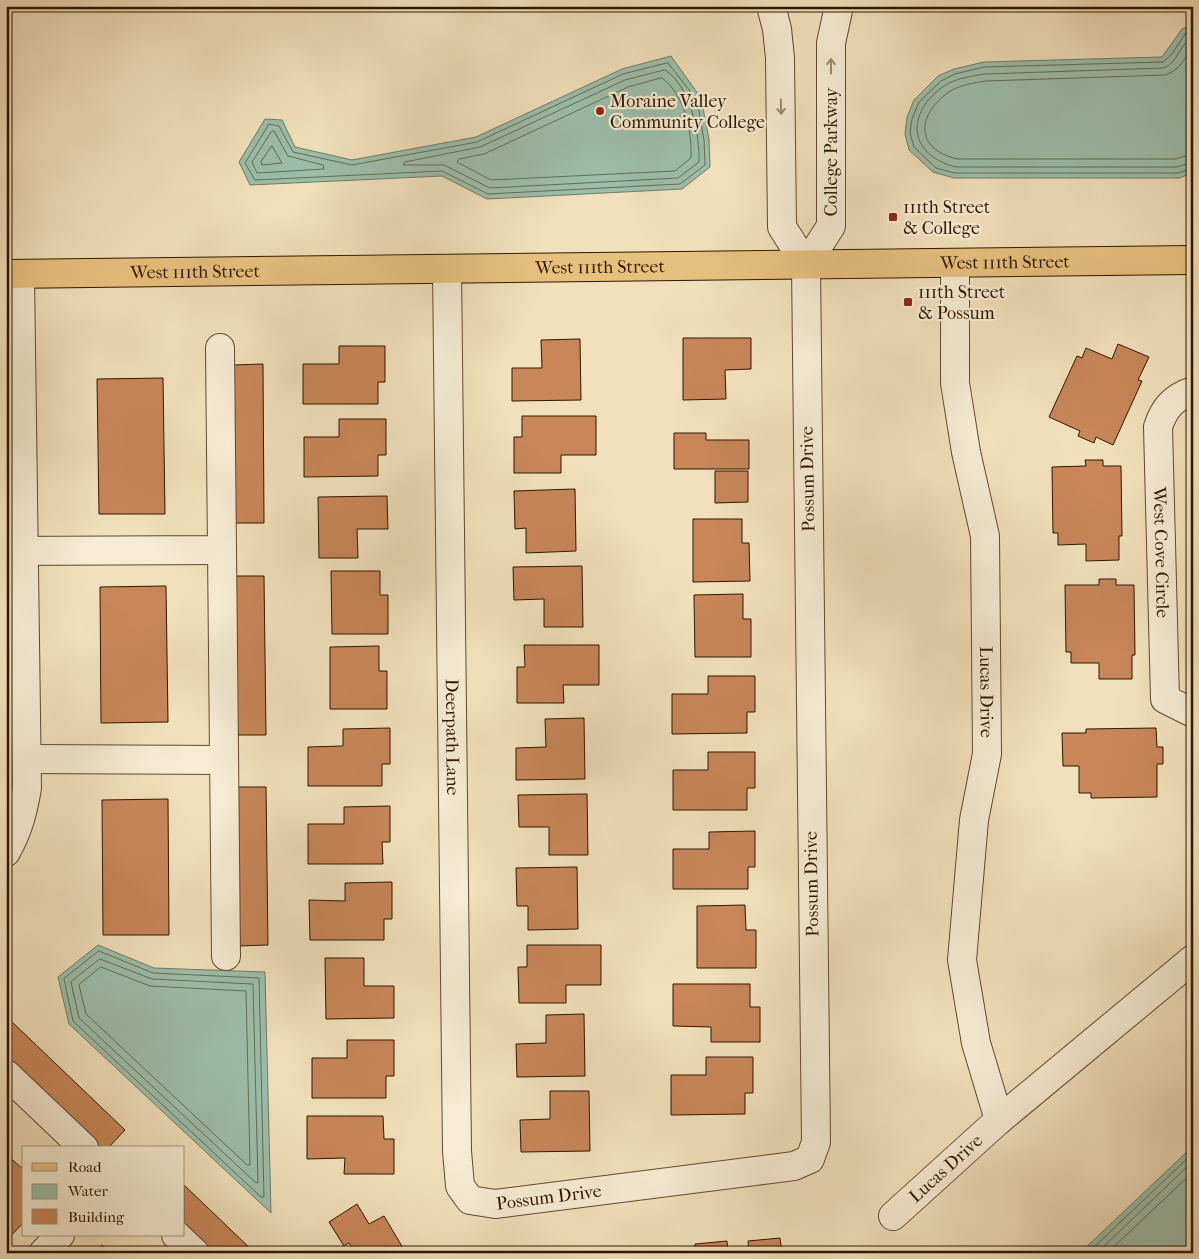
<svg xmlns="http://www.w3.org/2000/svg" width="1199" height="1259" font-family="'IM FELL French Canon',serif">
	<style>
		.water { fill: #9cbeaa; stroke: #707b66 }
		.lines { fill: none; stroke-linecap: round; stroke-linejoin: round }
		.shore { stroke: #666a55; stroke-width: 1 }
		.building { fill: #c88659; stroke: #2f1600 }
		.minor-casing { stroke: #60482f; stroke-width: 30 }
		.major-casing { stroke: #2f1600; stroke-width: 30 }
		.minor { stroke: #f6ebd3; stroke-width: 28 }
		.major { stroke: #e8c07e; stroke-width: 28 }
		.oneway { stroke: #9c8b74 }
		.poi-dot { fill: #8f2418; stroke: #f6ebd3; stroke-width: 2 }
		.labels { text-anchor: middle; dominant-baseline: central; stroke-width: 4.5; stroke-linejoin: round; paint-order: stroke }
		.poi-label { font-size: 18px; fill: #2f1600; stroke: #f6ebd3; text-anchor: start }
		.street-label { font-size: 18px; fill: #2f1600; stroke: #f6ebd3 }
	</style>
	<rect width="100%" height="100%" fill="#f1e0bb"/>
	<filter id="stains"><feTurbulence type="fractalNoise" baseFrequency=".004" numOctaves="4"/><feColorMatrix values="0 0 0 0 .2 0 0 0 0 .09 0 0 0 0 .02 0 0 0 .5 -.17"/></filter>
	<radialGradient id="worn" r=".72"><stop offset=".6" stop-color="#630" stop-opacity="0"/><stop offset="1" stop-color="#630" stop-opacity=".3"/></radialGradient>
	<!-- water -->
	<path class="water" d="M1191,26l2,1v145l-13,6h-226l-21,-6 -24,-22 -4,-16 2,-17 7,-17 24,-24 16,-7 30,-7 178,-5 20,-28z
		M671,56l30,42 8,41 1,28 -28,22 -195,10 -45,-23 -192,9 -11,-23 26,-43 17,1 13,27 57,13 124,-23 146,-68z
		M98,945l56,23 111,4 6,241 -202,-189 -11,-47z
		M1193,1146v107h-113z"/>
	<g class="lines">
		<!-- shore -->
		<path class="shore" d="M1193,32l-8,2 -13,20 -9,8 -179,5 -29,7 -14,7 -22,21 -7,17 -2,14 4,14 22,21 19,5h223l15,-5
			M1193,38c-13,4 -15,25 -29,30l-179,6c-13,2 -29,4 -41,12 -39,27 -36,69 12,81h221l16,-5
			M1193,47c-8,11 -14,24 -28,28l-179,6c-12,2 -27,4 -37,11 -33,23 -34,57 8,67h218l18,-5
			M668,63l29,37 7,40 1,25 -25,19 -192,10 -46,-23 -187,9 -10,-17 24,-39 10,2 14,26 59,13 125,-23 146,-68z
			M665,70c25,15 35,64 34,92l-21,16 -188,10 -46,-23h-41l2,-3 75,-15 145,-67z
			M662,78c23,17 30,53 29,80l-16,13 -184,9 -34,-18 2,-3 25,-5 144,-67z
			M274,131l14,25 35,9 1,4 -67,4 -5,-11 19,-30z
			M272,146l10,17 -20,2 -1,-3z
			M99,951l54,22 106,5 5,219h-3l-188,-176 -9,-42z
			M100,959l52,20 101,5 5,199 -3,-1 -176,-164 -8,-36z
			M101,967l49,19 96,5 4,174h-3l-161,-151 -7,-29z
			M1088,1253l105,-100
			M1097,1253l96,-92
			M1107,1253l86,-81"/>
	</g>
	<!-- building -->
	<path class="building" d="M683,338h68v31l-26,1 1,29 -43,1z
		M580,339l1,61 -69,1v-33h30l-1,-28z
		M1188,342h5v34h-5z
		M1118,344l31,13 -11,23 4,1 -29,64 -17,-8 -2,6 -16,-7 2,-5 -31,-14 28,-61 5,2 4,-10 26,11z
		M339,346h46v36h-7v22h-75v-40h36z
		M263,364l1,159h-29l-2,-158z
		M163,378l2,136h-66l-2,-135z
		M522,416h74v39h-35v18h-47v-36h8z
		M339,419h47v36h-8v21l-74,1v-40h35z
		M674,433h32v7h43v29h-75z
		M1085,460h18v6h18l1,70h-3v24l-33,1v-17l-28,1v-12h-5l-1,-66 34,-1z
		M715,471h33v31l-33,1z
		M575,489l1,62 -50,2v-25l-11,1 -1,-38z
		M387,496l1,33h-31l1,29h-39l-1,-61z
		M693,519h49v24h7l1,38 -57,1z
		M582,566l1,61h-39v-28l-30,1 -1,-33z
		M331,571h49v24h8v39h-56z
		M235,576h29l2,159h-29z
		M1099,579h17v6h18l1,70h-3v24h-33v-16h-28v-11h-5l-1,-67h34z
		M166,586l2,136 -67,1 -1,-136z
		M743,594v25h8v38h-56l-1,-62z
		M524,645h75v40h-36l1,18h-47v-36h8z
		M379,646v25h8v38h-57v-62z
		M708,676h47v36h-8v21l-75,1v-40h36z
		M584,718l1,61 -69,1v-32l30,-1 -1,-28z
		M390,728v36h-8v22h-74v-39l35,-1v-17z
		M1156,728l1,19h6v17h-6v33l-66,1v-5h-12v-27h-16l-1,-33h24v-4z
		M708,752h47v36h-8v22h-74v-40h35z
		M236,787h30l2,158 -30,1z
		M587,794l1,61h-39v-28h-30l-1,-32z
		M168,799l1,136h-66l-1,-135z
		M390,806v36h-8l1,22h-75v-40h36v-17z
		M755,831v36h-7v22h-75v-40h36v-17z
		M577,867l1,62 -50,1v-24h-11l-1,-38z
		M392,882v37h-8v21h-74l-1,-40 36,1v-18z
		M745,905l1,25h10v38h-59v-62z
		M527,945h74v40h-35v18h-47l-1,-36h9z
		M325,958h39v28h30v32l-68,1z
		M673,984h77v23h10v35h-49v-15l-38,-1z
		M584,1014l1,62 -68,1 -1,-33 30,-1v-28z
		M10,1020l115,110 -17,18h-9l-93,-89v-34z
		M347,1040h47v36h-8v22h-74v-40h35z
		M706,1057h47v36h-8v21l-74,1v-40h35z
		M550,1091h39l1,60 -69,1 -1,-32 30,-1z
		M307,1116h76l1,23h10v35h-50l1,-16 -38,1z
		M6,1154l18,16v52l-18,19z
		M184,1185l71,68h-45l-26,-26z
		M357,1204l12,20 15,-8 22,37h-51l-6,-10 -5,3 -15,-24z
		M780,1238l2,15h-33l-1,-12z
		M727,1241l1,12h-33v-9z
		M102,1245l8,8h-15z"/>
	<g class="lines">
		<defs>
			<g id="minor">
				<path d="M771,6l6,23 3,29 2,169 24,38"/>
				<path id="s1" d="M955,263v120l11,69 19,84 2,218 -13,66 -12,140 14,83 23,77"/>
				<path d="M806,265l25,-39v-183l8,-37"/>
				<path id="s2" d="M447,269l10,882 3,35 10,14 25,4 299,-38 16,-7 6,-17 -10,-877"/>
				<path id="s3" d="M1193,391c-19,6 -29,17 -35,36l7,272 28,14"/>
				<path d="M222,550l4,406"/>
				<path d="M6,551l216,-1 -2,-202"/>
				<path d="M27,759l197,1"/>
				<path d="M6,852c12,-21 17,-40 21,-64l-7,-514"/>
				<path d="M6,1074l78,74"/>
				<path id="s4" d="M893,1216l106,-96 194,-161"/>
				<path d="M176,1235l19,18"/>
				<path d="M43,1253l17,-18"/>
			</g>
			<g id="major">
				<path id="s5" d="M6,274l1187,-14"/>
			</g>
		</defs>
		<!-- minor casing -->
		<use href="#minor" class="minor-casing"/>
		<!-- major casing -->
		<use href="#major" class="major-casing"/>
		<!-- minor -->
		<use href="#minor" class="minor"/>
		<!-- major -->
		<use href="#major" class="major"/>
	</g>
	<!-- one-way arrows -->
	<defs><path id="oneway-shaft" d="M-6 0H5M1.5-3L5.5 0L1.5 3" fill="none" stroke-width="1.6" stroke-linecap="round" stroke-linejoin="round" transform="scale(1.25)"/></defs>
	<g class="oneway">
		<use href="#oneway-shaft" transform="translate(831 66) rotate(-90)"/>
		<use href="#oneway-shaft" transform="translate(781 107) rotate(89)"/>
	</g>
	<!-- markers -->
	<g class="poi-dot">
		<circle cx="600" cy="111" r="5"/>
		<rect x="888" y="212" width="10" height="10" rx="2.5"/>
		<rect x="903" y="297" width="10" height="10" rx="2.5"/>
	</g>
	<g class="labels">
		<!-- poi labels -->
		<g class="poi-label">
			<text x="610" y="101">Moraine Valley<tspan x="610" dy="21">Community College</tspan></text>
			<text x="903" y="207">111th Street<tspan x="903" dy="21">&amp; College</tspan></text>
			<text x="918" y="292">111th Street<tspan x="918" dy="21">&amp; Possum</tspan></text>
		</g>
		<!-- street labels -->
		<g class="street-label">
			<text transform="translate(831 152) rotate(-90)">College Parkway</text>
			<text stroke="none"><textPath href="#s5" startOffset="999">West 111th Street</textPath></text>
			<text stroke="none"><textPath href="#s5" startOffset="594">West 111th Street</textPath></text>
			<text stroke="none"><textPath href="#s5" startOffset="189">West 111th Street</textPath></text>
			<text transform="translate(808 479) rotate(-91)">Possum Drive</text>
			<text stroke="none"><textPath href="#s3" startOffset="178">West Cove Circle</textPath></text>
			<text stroke="none"><textPath href="#s1" startOffset="432">Lucas Drive</textPath></text>
			<text stroke="none"><textPath href="#s2" startOffset="468">Deerpath Lane</textPath></text>
			<text transform="translate(812 884) rotate(-91)">Possum Drive</text>
			<text stroke="none"><textPath href="#s4" startOffset="71">Lucas Drive</textPath></text>
			<text stroke="none"><textPath href="#s2" startOffset="1014">Possum Drive</textPath></text>
		</g>
	</g>
	<!-- margin -->
	<rect width="1199" height="1259" fill="none" stroke="#f1e0bb" stroke-width="25"/>
	<rect x="8" y="8" width="1184" height="1244" fill="none" stroke="#2f1600" stroke-width="2.5"/>
	<rect x="12" y="12" width="1174" height="1234" fill="none" stroke="#2f1600"/>
	<!-- legend -->
	<rect x="22" y="1146" width="162" height="90" fill="#f6ebd3" stroke="#a6967f"/>
	<rect x="32" y="1163" width="25" height="8" fill="#e8c07e" stroke="#a6967f"/>
	<text x="68" y="1172" font-size="15" fill="#2f1600">Road</text>
	<rect x="32" y="1184" width="25" height="15" fill="#9cbeaa" stroke="#a6967f"/>
	<text x="68" y="1196" font-size="15" fill="#2f1600">Water</text>
	<rect x="32" y="1209" width="25" height="15" fill="#c88659" stroke="#a6967f"/>
	<text x="68" y="1222" font-size="15" fill="#2f1600">Building</text>
	<rect width="100%" height="100%" filter="url(#stains)"/>
	<rect width="100%" height="100%" fill="url(#worn)"/>
</svg>
